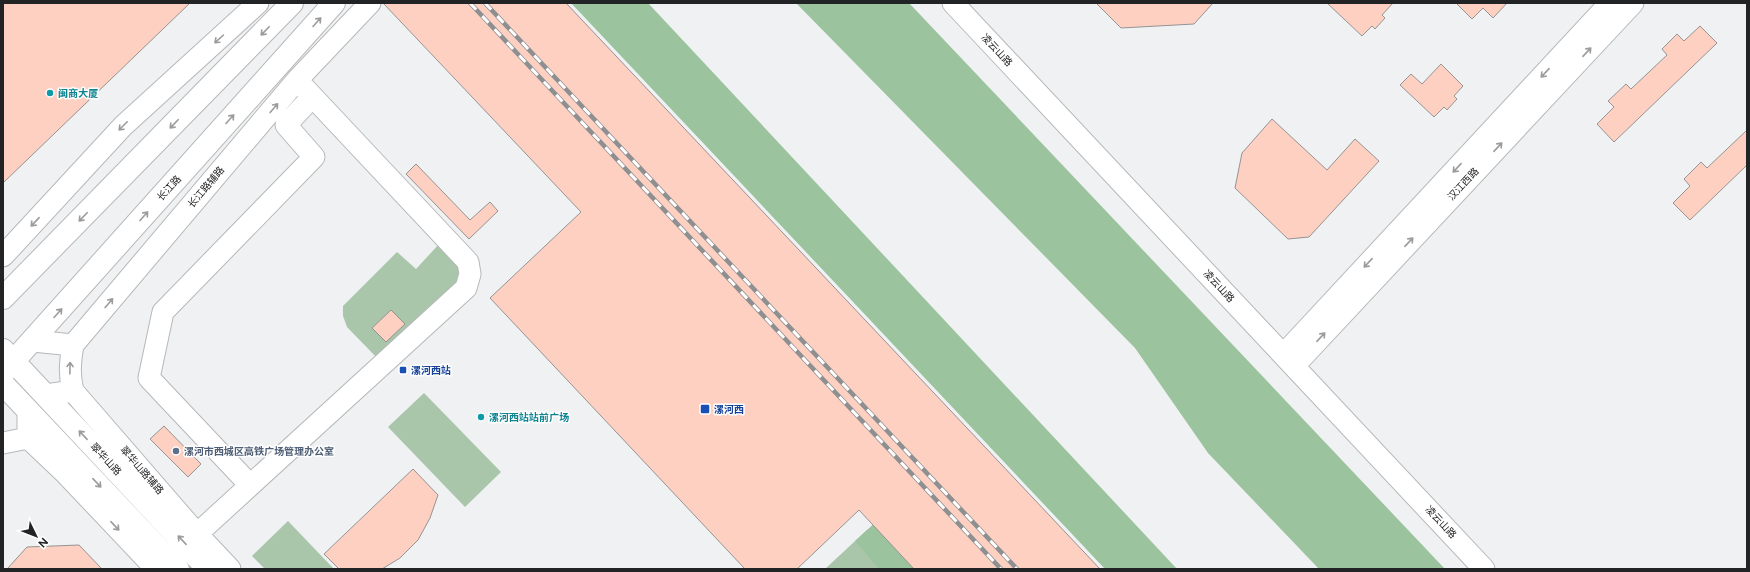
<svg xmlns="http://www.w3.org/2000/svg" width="1750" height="572" font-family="Figtree,'Noto Sans SC',sans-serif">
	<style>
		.green { fill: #a9c6ab }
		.forest { fill: #9bc39d }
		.building { fill: #fdd0c2; stroke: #969393 }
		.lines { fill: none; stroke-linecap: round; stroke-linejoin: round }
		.minor-casing { stroke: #b6b8b9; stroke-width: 23 }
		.major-casing { stroke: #b6b8b9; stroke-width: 24 }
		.minor { stroke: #fff; stroke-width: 21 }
		.major { stroke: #fff; stroke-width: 22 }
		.rail-casing { stroke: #8e8f91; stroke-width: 4.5 }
		.rail { stroke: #fff; stroke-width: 3; stroke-dasharray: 9; stroke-linecap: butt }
		.oneway { stroke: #9c9c9c }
		.culture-dot { fill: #0f9aa8; stroke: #fff; stroke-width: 1.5 }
		.transit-dot { fill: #1a4fb4; stroke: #fff; stroke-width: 1.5 }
		.service-dot { fill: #5c6f8a; stroke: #fff; stroke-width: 1.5 }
		.labels { text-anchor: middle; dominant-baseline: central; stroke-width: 3; stroke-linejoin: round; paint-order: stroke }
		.street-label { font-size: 10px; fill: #222324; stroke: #fff }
		.culture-label { font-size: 10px; font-weight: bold; fill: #0d838f; stroke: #fff; text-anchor: start }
		.transit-label { font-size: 10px; font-weight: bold; fill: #164399; stroke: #fff; text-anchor: start }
		.service-label { font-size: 10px; font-weight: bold; fill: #4e5e75; stroke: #fff; text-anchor: start }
	</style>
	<rect width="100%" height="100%" fill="#eff1f3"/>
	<!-- green -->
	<path class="green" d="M440,243l22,22 1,18 -83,78 -33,-34 -4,-11v-10l54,-54 19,17z
		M424,393l77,79 -36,35 -77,-80z
		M288,521l46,48h-69l-13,-13z
		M868,529l38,40h-81z"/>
	<!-- forest -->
	<path class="forest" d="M571,3h77l529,566h-72z
		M796,3h113l536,566h-126l-111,-116 -73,-105z
		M878,520l45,49h-44l-24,-28z"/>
	<!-- building -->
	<path class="building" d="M3,3h187l-187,180z
		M383,3h183l534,566h-186l-55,-59 -62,59h-52l-255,-271 91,-86z
		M1096,3h117l-19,21 -73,4z
		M1327,3h66l-11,12 3,3 -10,11 -3,-3 -10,10z
		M1456,3h51l-14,15 -10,-10 -11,11z
		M1700,26l17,17 -103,99 -17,-18 17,-17 -6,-6 18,-17 5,5 36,-34 -5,-6 15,-15 7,7z
		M1441,64l22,22 -9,10 3,3 -10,11 -3,-3 -10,10 -34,-32 11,-11 11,10z
		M1272,119l55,51 28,-31 24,22 -70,76 -21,2 -53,-51 7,-35z
		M1747,130v35l-57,55 -17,-17 17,-17 -6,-7 17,-17 6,6z
		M416,164l54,56 20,-18 8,9 -29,28 -63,-65z
		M391,310l14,14 -19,18 -14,-14z
		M164,426l37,38 -13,13 -38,-38z
		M413,469l25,26 -8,23 -12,22 -18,18 -18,11h-43l-15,-15z
		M79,545l23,24h-95l20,-22z"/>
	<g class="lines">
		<defs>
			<path id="minor" d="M953,3l531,566
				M3,256l120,-130 135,-123
				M33,341l40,4 224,-265 73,-77
				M73,345c-3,17 -4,30 0,46
				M1284,354l326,-351
				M1294,366l339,-363
				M46,395l27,-4 124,143 33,35
				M28,411v27l38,36 90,95
				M3,443l25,-5
				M250,485l-101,-107 14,-66 151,-155 -28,-32 26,-28
				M197,534l269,-246 4,-14 -2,-12 -171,-182"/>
			<path id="major" d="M3,298l289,-295
				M3,350l205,219
				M3,373l331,-370
				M3,384l175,185"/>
		</defs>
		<!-- minor casing -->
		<use href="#minor" class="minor-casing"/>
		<!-- major casing -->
		<use href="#major" class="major-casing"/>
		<!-- minor -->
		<use href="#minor" class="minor"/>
		<!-- major -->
		<use href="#major" class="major"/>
		<defs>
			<path id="rail" d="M470,3l531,566
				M485,3l532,566"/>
		</defs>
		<!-- rail casing -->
		<use href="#rail" class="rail-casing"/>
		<!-- rail -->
		<use href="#rail" class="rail"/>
	</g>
	<!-- one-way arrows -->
	<defs><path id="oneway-shaft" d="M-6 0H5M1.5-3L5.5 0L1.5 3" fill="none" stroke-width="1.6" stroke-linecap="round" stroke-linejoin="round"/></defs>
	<g class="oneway">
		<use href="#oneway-shaft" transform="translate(317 22) rotate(-48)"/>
		<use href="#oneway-shaft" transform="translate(265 31) rotate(134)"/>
		<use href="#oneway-shaft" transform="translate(219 39) rotate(138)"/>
		<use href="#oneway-shaft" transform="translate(1587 52) rotate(-47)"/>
		<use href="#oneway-shaft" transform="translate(1545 73) rotate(133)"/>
		<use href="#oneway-shaft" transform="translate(274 108) rotate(-50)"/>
		<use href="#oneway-shaft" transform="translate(230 119) rotate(-48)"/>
		<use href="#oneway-shaft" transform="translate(174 124) rotate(134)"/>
		<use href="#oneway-shaft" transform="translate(123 126) rotate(135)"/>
		<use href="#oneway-shaft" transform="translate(1498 147) rotate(-47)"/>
		<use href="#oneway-shaft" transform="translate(1457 168) rotate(133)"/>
		<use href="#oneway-shaft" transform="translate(144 216) rotate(-48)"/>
		<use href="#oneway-shaft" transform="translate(83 217) rotate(134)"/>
		<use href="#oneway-shaft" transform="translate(35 222) rotate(133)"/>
		<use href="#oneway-shaft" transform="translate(1409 242) rotate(-47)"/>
		<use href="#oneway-shaft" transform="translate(1368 263) rotate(133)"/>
		<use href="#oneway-shaft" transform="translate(109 303) rotate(-50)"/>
		<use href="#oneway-shaft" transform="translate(58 313) rotate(-48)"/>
		<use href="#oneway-shaft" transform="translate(1321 337) rotate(-47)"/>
		<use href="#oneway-shaft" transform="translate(70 368) rotate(-89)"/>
		<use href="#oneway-shaft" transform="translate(83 435) rotate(-133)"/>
		<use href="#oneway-shaft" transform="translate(97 483) rotate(47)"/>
		<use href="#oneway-shaft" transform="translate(115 526) rotate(47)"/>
		<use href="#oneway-shaft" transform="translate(182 540) rotate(-133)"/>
	</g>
	<!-- markers -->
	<g class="culture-dot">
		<circle cx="50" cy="93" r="4"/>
		<circle cx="481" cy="417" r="4"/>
	</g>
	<g class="transit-dot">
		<rect x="399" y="366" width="8" height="8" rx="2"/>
		<rect x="700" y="404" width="10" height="10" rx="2"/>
	</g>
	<circle class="service-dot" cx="176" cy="451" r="4"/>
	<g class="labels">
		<!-- street labels -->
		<g class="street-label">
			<text transform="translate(997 50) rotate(47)">凌云山路</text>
			<text transform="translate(1463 184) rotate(-47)">汉江西路</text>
			<text transform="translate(206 187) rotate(-50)">长江路辅路</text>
			<text transform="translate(169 188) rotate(-48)">长江路</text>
			<text transform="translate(1219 286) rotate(47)">凌云山路</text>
			<text transform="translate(106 459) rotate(47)">翠华山路</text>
			<text transform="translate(142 470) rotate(49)">翠华山路辅路</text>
			<text transform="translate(1441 522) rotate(47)">凌云山路</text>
		</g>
		<!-- culture labels -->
		<g class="culture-label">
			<text x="58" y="93">闽商大厦</text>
			<text x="489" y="417">漯河西站站前广场</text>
		</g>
		<!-- transit labels -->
		<g class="transit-label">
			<text x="411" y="370">漯河西站</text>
			<text x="714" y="409">漯河西</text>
		</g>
		<!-- service labels -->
		<g class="service-label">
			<text x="184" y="451">漯河市西城区高铁广场管理办公室</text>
		</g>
	</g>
	<!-- border -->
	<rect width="1750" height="572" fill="none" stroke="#222324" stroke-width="8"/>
	<!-- north arrow -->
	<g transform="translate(36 536) rotate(133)" stroke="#ffffff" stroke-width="3" paint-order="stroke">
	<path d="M0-3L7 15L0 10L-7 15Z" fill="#222324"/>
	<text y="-6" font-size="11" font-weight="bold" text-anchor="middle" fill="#222324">N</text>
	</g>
</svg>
